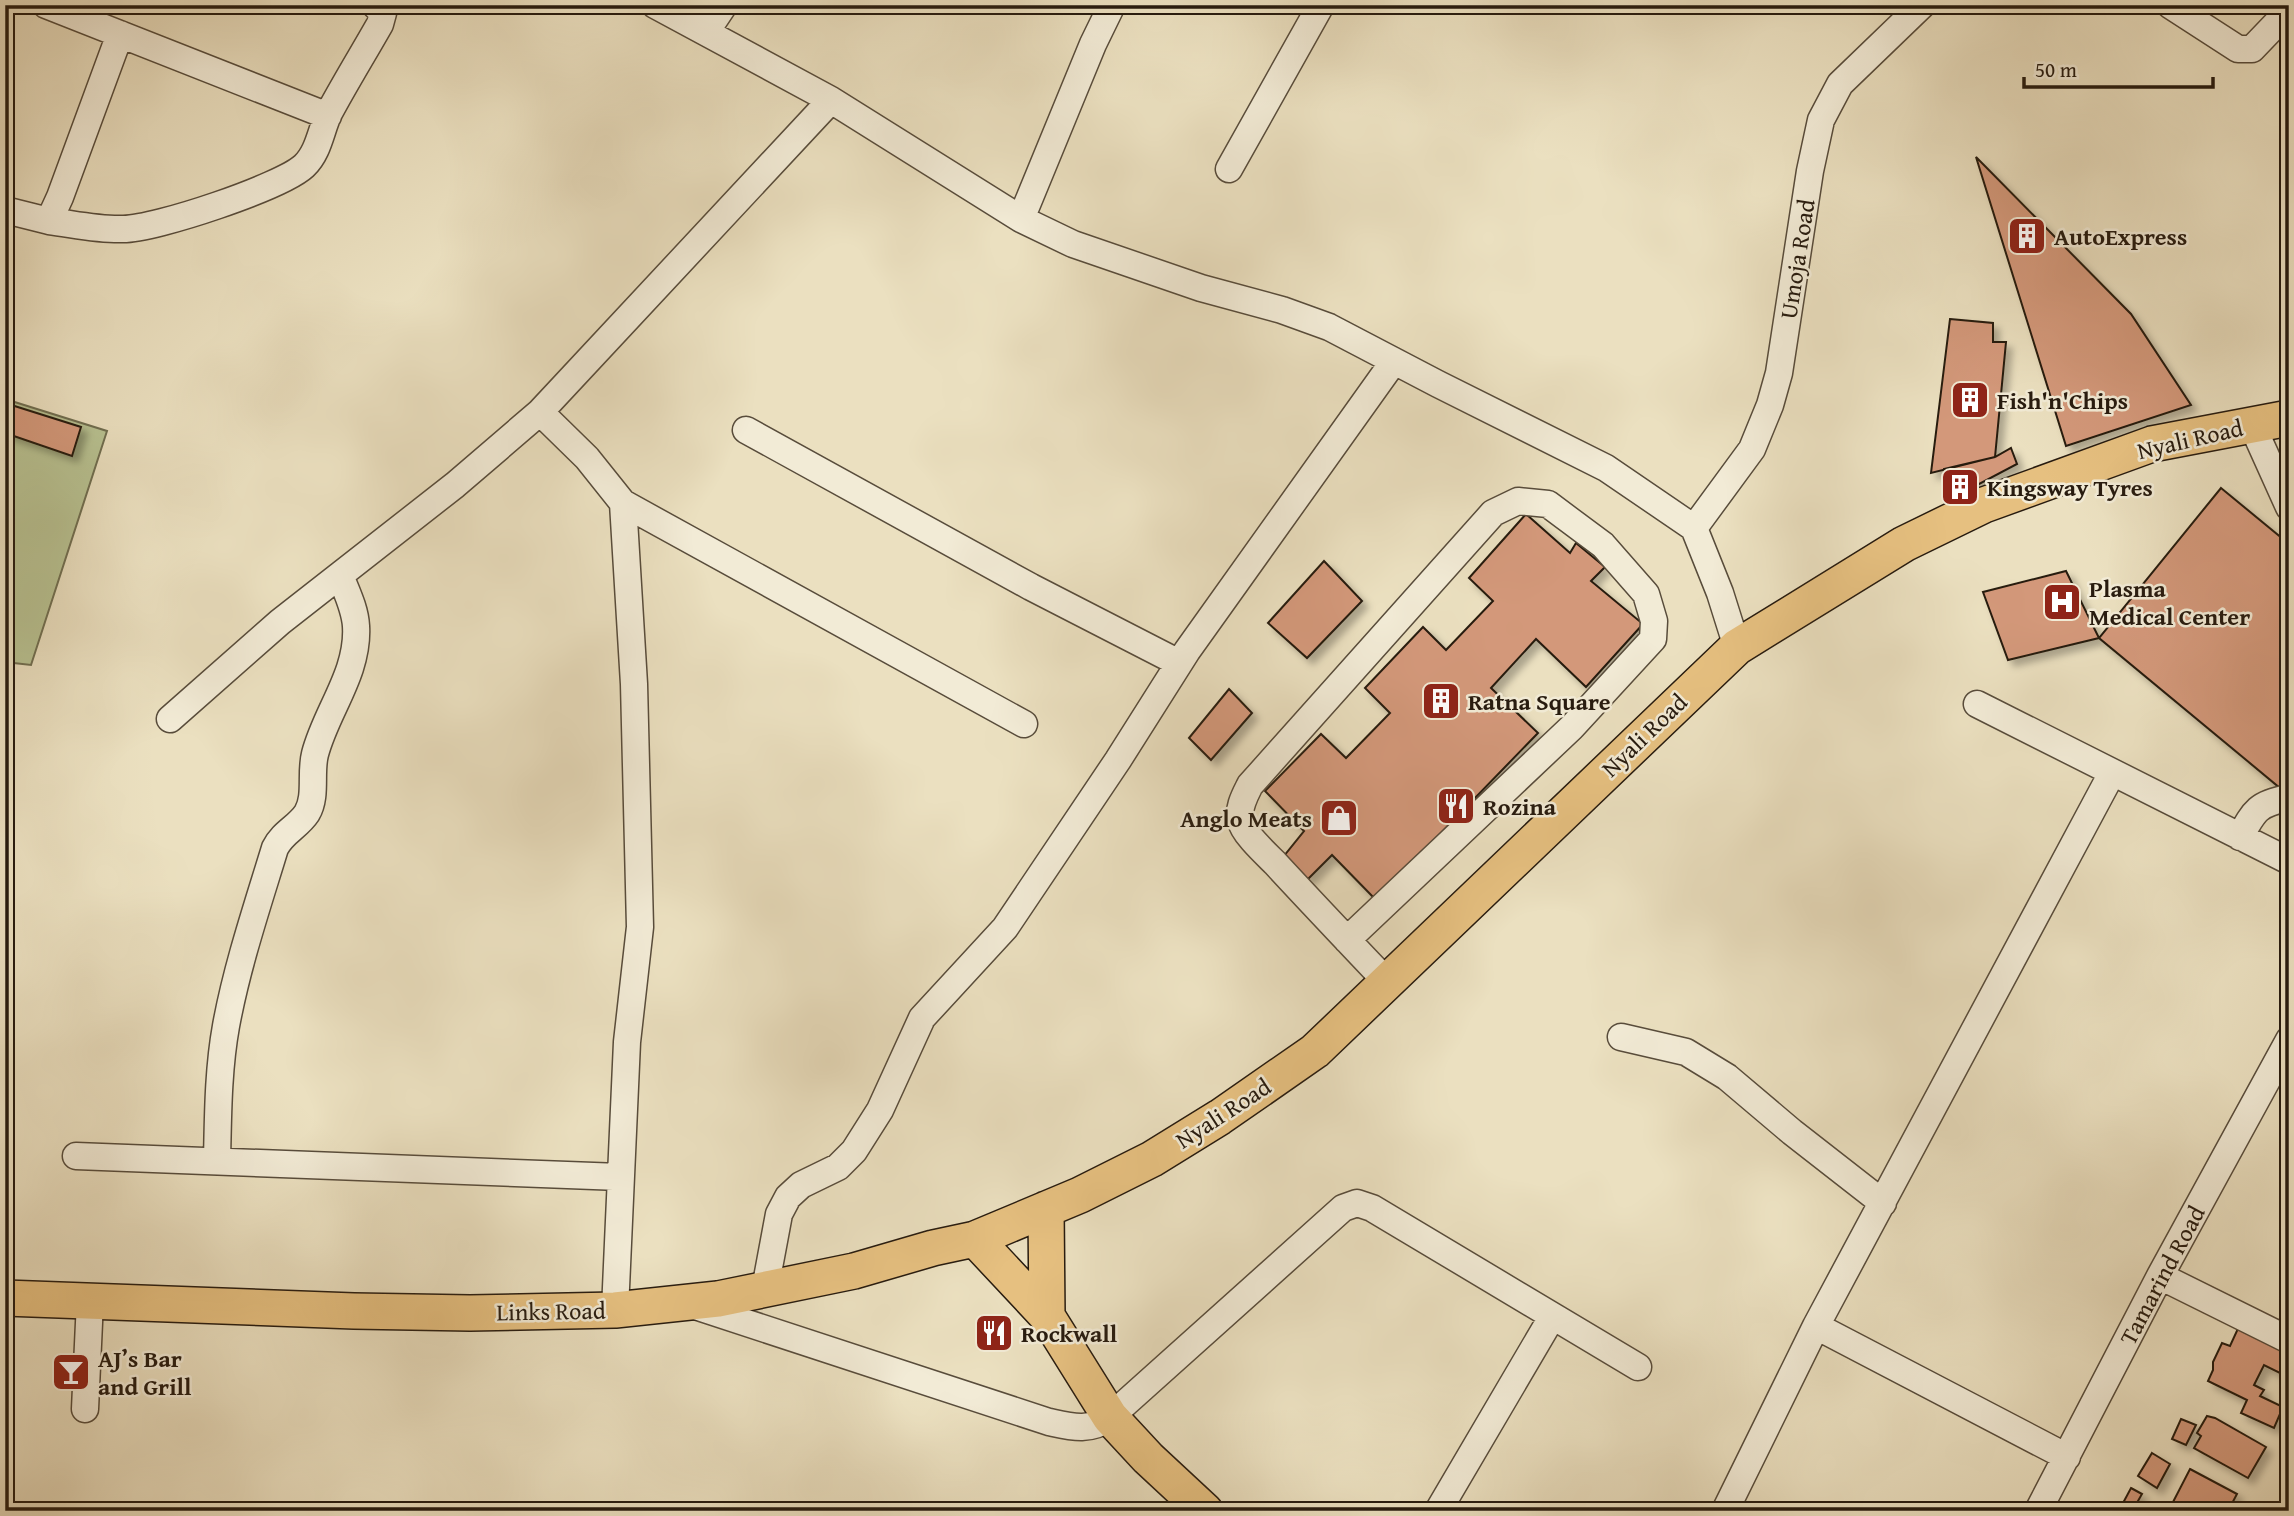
<svg xmlns="http://www.w3.org/2000/svg" width="2294" height="1516" font-family="'Gentium Book Plus',serif">
	<style>
		.green { fill: #b8c292; stroke: #706e50; stroke-width: 2 }
		.building { fill: #d3987a; stroke: #271b0f; stroke-width: 2; filter: url(#shadow) }
		.lines { fill: none; stroke-linecap: round; stroke-linejoin: round }
		.minor-casing { stroke: #584c3b; stroke-width: 29 }
		.major-casing { stroke: #271b0f; stroke-width: 38 }
		.minor { stroke: #f2ebd6; stroke-width: 26 }
		.major { stroke: #e6c080; stroke-width: 35 }
		.labels { text-anchor: middle; dominant-baseline: central; stroke-width: 5; stroke-linejoin: round; paint-order: stroke }
		.poi-label { font-size: 24px; font-weight: bold; fill: #271b0f; stroke: #f2ebd6; text-anchor: start }
		.street-label { font-size: 24px; fill: #271b0f; stroke: #f2ebd6 }
	</style>
	<defs>
		<filter id="shadow"><feDropShadow dx="6" dy="6" stdDeviation="3.5" flood-color="#0004"/></filter>
	</defs>
	<rect width="100%" height="100%" fill="#ebe0c0"/>
	<filter id="stains"><feTurbulence type="fractalNoise" baseFrequency=".00286" numOctaves="4"/><feColorMatrix values="0 0 0 0 .2 0 0 0 0 .09 0 0 0 0 .02 0 0 0 .5 -.17"/></filter>
	<radialGradient id="worn" r=".72"><stop offset=".6" stop-color="#630" stop-opacity="0"/><stop offset="1" stop-color="#630" stop-opacity=".3"/></radialGradient>
	<!-- green -->
	<path class="green" d="M5,399l102,32 -76,234 -26,-3z"/>
	<!-- building -->
	<path class="building" d="M1976,157l155,157 60,91 -125,41z
		M1950,319l43,4v19h13l-11,115 -64,16z
		M5,403l76,24 -9,29 -67,-23z
		M2011,448l6,16 -70,37 -3,-32 51,-12z
		M2221,488l68,56v234l-9,10 -181,-150z
		M1526,514l44,39 6,-10 29,24 -14,14 52,43 -57,63 -50,-48 -45,49 47,45 -162,167 -44,-45 -25,25 -23,-24 20,-25 -39,-40 56,-57 25,24 44,-45 -25,-25 58,-61 23,23 47,-49 -24,-23z
		M1324,561l38,40 -55,57 -39,-35z
		M2066,571l33,67 -91,22 -25,-68z
		M1229,689l23,24 -41,47 -22,-22z
		M2241,1322l48,23v25l-3,6 -22,-11 -10,20 10,5 -4,6 23,11 -9,21 -33,-15 6,-13 -39,-19 5,-11v-8l9,-19 8,3z
		M2207,1416l8,2 51,29 -18,31 -54,-30 7,-12 -4,-3z
		M2181,1419l15,6 -10,20 -14,-6z
		M2152,1453l18,11 -13,24 -19,-12z
		M2190,1469l47,25 -9,17h-37l-18,-9z
		M2131,1488l11,6 -8,14 -11,-5z"/>
	<g class="lines">
		<defs>
			<path id="minor" d="M46,5l282,111
				M655,5l176,95 190,119 52,25 128,44 81,22 47,17 109,57 168,84 88,60 26,65 17,54
				M2170,5l68,44h14l24,-25 13,-18
				M706,32l18,-27
				M1229,169l92,-164
				M5,210l44,11 11,-24 60,-163
				M1021,219l72,-175 19,-39
				M49,221c24,3 50,9 74,8 33,0 158,-42 181,-63 15,-14 17,-37 25,-53 16,-30 34,-59 51,-89l3,-11 -8,-8
				M540,412l47,46 36,45 11,181 6,243 -13,115 -12,268
				M2252,425l37,82
				M746,430l285,157 148,76
				M623,503l401,221
				M1694,528l58,-79 18,-44 9,-32 31,-202 11,-51 19,-36 82,-79
				M1977,704l312,157
				M170,719l110,-97 175,-137 85,-73 291,-312
				M2240,837c14,-26 18,-34 49,-39
				M1347,940l225,-213 81,-88 1,-18 -8,-27 -43,-49 -55,-41 -30,-3 -25,12 -243,272c-5,10 -13,24 -9,36 2,12 25,33 34,42 37,40 75,80 112,119
				M1621,1037l65,15 41,25 65,55 91,71
				M76,1156l544,21
				M217,1161c1,-44 1,-91 9,-135 11,-60 31,-119 49,-178 8,-16 23,-21 32,-35 10,-17 3,-40 8,-59 11,-43 44,-81 41,-128 -1,-18 -10,-35 -16,-51
				M2160,1276l129,64
				M765,1289l14,-75 9,-17 13,-12 37,-18 16,-16 26,-41 42,-92 83,-90 113,-168 69,-109 207,-290
				M692,1305l357,117c23,5 41,10 61,-5l233,-209 14,-5 15,5 266,159
				M1816,1326l251,131
				M85,1409l5,-108
				M1438,1511l114,-194
				M1725,1511l91,-185 296,-553
				M2038,1511l122,-235 129,-236"/>
			<path id="major" d="M1046,1209l1,107
				M975,1239l72,77 63,101 38,41 57,53
				M5,1298l349,13 116,2 145,-3 103,-11 136,-28 79,-23 42,-9 105,-44 72,-36 68,-42 95,-66 422,-404 167,-103 80,-39 168,-61 137,-26"/>
		</defs>
		<!-- minor casing -->
		<use href="#minor" class="minor-casing"/>
		<!-- major casing -->
		<use href="#major" class="major-casing"/>
		<!-- minor -->
		<use href="#minor" class="minor"/>
		<!-- major -->
		<use href="#major" class="major"/>
	</g>
	<!-- icons -->
	<defs>
		<symbol id="building-square" viewBox="-11 -11 22 22"><rect x="-9" y="-9" width="18" height="18" rx="4" fill="#8f2418" stroke="#f2ebd6"/><path d="M-4-6H4V6H1V3H-1V6H-4ZM-2.5-4.3h1.7v1.8h-1.7ZM.8-4.3h1.7v1.8H.8ZM-2.5-1h1.7V.8h-1.7ZM.8-1h1.7V.8H.8Z" fill="#fff"/></symbol>
		<symbol id="hospital-square" viewBox="-11 -11 22 22"><rect x="-9" y="-9" width="18" height="18" rx="4" fill="#8f2418" stroke="#f2ebd6"/><path d="M-5-5h3v3.5h4V-5h3V5h-3V1.5h-4V5h-3Z" fill="#fff"/></symbol>
		<symbol id="restaurant-square" viewBox="-11 -11 22 22"><rect x="-9" y="-9" width="18" height="18" rx="4" fill="#8f2418" stroke="#f2ebd6"/><path d="M-5-6h1v4h1v-4h1v4h1v-4h1v5L-1.5 .5V6h-2V.5L-5-1ZM5-6V6H3V1.5H1.5Q1.5-4 5-6Z" fill="#fff"/></symbol>
		<symbol id="shop-square" viewBox="-11 -11 22 22"><rect x="-9" y="-9" width="18" height="18" rx="4" fill="#8f2418" stroke="#f2ebd6"/><path d="M-5-2.5h2.3a2.7 3.5 0 0 1 5.4 0H5L5.5 6h-11ZM-1.5-2.5h3a1.5 2.3 0 0 0-3 0Z" fill="#fff"/></symbol>
		<symbol id="bar-square" viewBox="-11 -11 22 22"><rect x="-9" y="-9" width="18" height="18" rx="4" fill="#8f2418" stroke="#f2ebd6"/><path d="M-6-5H6L.8 .8V4.5H3.5V6h-7V4.5H-.8V.8Z" fill="#fff"/></symbol>
	</defs>
	<g fill-rule="evenodd">
		<use href="#building-square" x="2005" y="214" width="44" height="44"/>
		<use href="#building-square" x="1948" y="378" width="44" height="44"/>
		<use href="#building-square" x="1938" y="465" width="44" height="44"/>
		<use href="#hospital-square" x="2040" y="580" width="44" height="44"/>
		<use href="#building-square" x="1419" y="679" width="44" height="44"/>
		<use href="#restaurant-square" x="1434" y="784" width="44" height="44"/>
		<use href="#shop-square" x="1317" y="796" width="44" height="44"/>
		<use href="#restaurant-square" x="972" y="1311" width="44" height="44"/>
		<use href="#bar-square" x="49" y="1350" width="44" height="44"/>
	</g>
	<g class="labels">
		<!-- poi labels -->
		<g class="poi-label">
			<text x="2054" y="236">AutoExpress</text>
			<text x="1997" y="400">Fish'n'Chips</text>
			<text x="1987" y="487">Kingsway Tyres</text>
			<text x="2089" y="588">Plasma<tspan x="2089" dy="28">Medical Center</tspan></text>
			<text x="1468" y="701">Ratna Square</text>
			<text x="1483" y="806">Rozina</text>
			<text x="1312" y="818" text-anchor="end">Anglo Meats</text>
			<text x="1021" y="1333">Rockwall</text>
			<text x="98" y="1358">AJ’s Bar<tspan x="98" dy="28">and Grill</tspan></text>
		</g>
		<!-- street labels -->
		<g class="street-label">
			<text transform="translate(1797 259) rotate(-81)">Umoja Road</text>
			<text transform="translate(2190 439) rotate(-13)">Nyali Road</text>
			<text transform="translate(1644 735) rotate(-44)">Nyali Road</text>
			<text transform="translate(1223 1113) rotate(-33)">Nyali Road</text>
			<text transform="translate(2162 1275) rotate(-62)">Tamarind Road</text>
			<text transform="translate(551 1311) rotate(-1)">Links Road</text>
		</g>
	</g>
	<!-- margin -->
	<rect width="2294" height="1516" fill="none" stroke="#ebe0c0" stroke-width="28"/>
	<rect x="7" y="7" width="2280" height="1502" fill="none" stroke="#271b0f" stroke-width="3.5"/>
	<rect x="14" y="14" width="2266" height="1488" fill="none" stroke="#271b0f" stroke-width="2"/>
	<!-- scale -->
	<path d="M2024 77v10h189v-10" fill="none" stroke="#271b0f" stroke-width="3.5"/>
	<text x="2035" y="77" font-size="21" fill="#271b0f" stroke="#f2ebd6" stroke-width="5" paint-order="stroke">50 m</text>
	<rect width="100%" height="100%" filter="url(#stains)"/>
	<rect width="100%" height="100%" fill="url(#worn)"/>
</svg>
